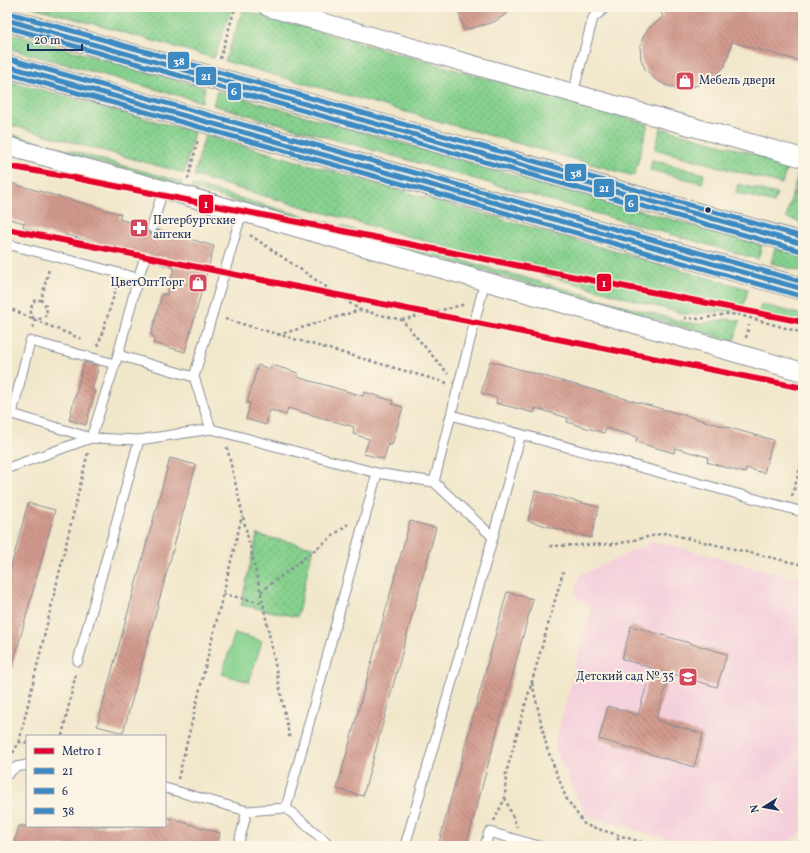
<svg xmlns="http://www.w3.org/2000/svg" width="810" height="853" font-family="Vollkorn,serif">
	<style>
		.built { fill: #f4cfdc }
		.green { fill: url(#green-dots); stroke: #508076 }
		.pitch { fill: #86d18e; stroke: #508076 }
		.building { fill: url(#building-back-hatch) }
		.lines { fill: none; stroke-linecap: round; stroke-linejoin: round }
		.lane-casing { stroke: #868b94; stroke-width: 11 }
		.street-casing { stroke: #868b94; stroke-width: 20 }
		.secondary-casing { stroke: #868b94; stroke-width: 24 }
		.path { stroke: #868b94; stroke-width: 2.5; stroke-dasharray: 3 3; stroke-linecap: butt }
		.lane { stroke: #fff; stroke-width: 9 }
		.street { stroke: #fff; stroke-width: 18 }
		.secondary { stroke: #fff; stroke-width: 22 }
		.bus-1-casing { stroke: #fcf5e5; stroke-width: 8 }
		.bus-2-casing { stroke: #fcf5e5; stroke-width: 8 }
		.bus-3-casing { stroke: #fcf5e5; stroke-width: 8 }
		.bus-1 { stroke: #3d8ac2; stroke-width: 5 }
		.bus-2 { stroke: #3d8ac2; stroke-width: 5 }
		.bus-3 { stroke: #3d8ac2; stroke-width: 5 }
		.metro-1-casing { stroke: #fcf5e5; stroke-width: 9 }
		.metro-1 { stroke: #e4002b; stroke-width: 6 }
		.bus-dot { fill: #1b2f5e; stroke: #fcf5e5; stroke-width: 1.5 }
		.labels { text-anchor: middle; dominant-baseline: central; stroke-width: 4; stroke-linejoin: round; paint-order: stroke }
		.poi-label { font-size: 12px; fill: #1b2f5e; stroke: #fcf5e5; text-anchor: start }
		.line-badge { stroke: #fcf5e5; stroke-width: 1.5 }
		.badge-label { font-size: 11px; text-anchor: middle; font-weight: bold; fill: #fff }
	</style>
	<defs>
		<pattern id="green-dots" width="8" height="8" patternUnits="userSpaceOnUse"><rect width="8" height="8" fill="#86d18e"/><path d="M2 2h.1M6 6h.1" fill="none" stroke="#6daa77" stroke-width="1.8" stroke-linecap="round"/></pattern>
		<pattern id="building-back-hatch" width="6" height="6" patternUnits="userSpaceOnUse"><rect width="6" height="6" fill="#d29a8d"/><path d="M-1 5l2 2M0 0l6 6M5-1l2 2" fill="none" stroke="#aa7e76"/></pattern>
	</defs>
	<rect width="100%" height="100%" fill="#fcf5e5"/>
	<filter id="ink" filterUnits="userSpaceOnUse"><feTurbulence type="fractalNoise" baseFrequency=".025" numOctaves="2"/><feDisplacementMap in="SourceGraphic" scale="8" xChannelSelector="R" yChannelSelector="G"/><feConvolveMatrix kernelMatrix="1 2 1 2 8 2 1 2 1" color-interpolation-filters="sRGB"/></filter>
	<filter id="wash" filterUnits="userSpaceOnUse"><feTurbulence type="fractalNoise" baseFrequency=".012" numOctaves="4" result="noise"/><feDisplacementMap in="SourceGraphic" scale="16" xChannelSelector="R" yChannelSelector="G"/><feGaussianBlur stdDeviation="0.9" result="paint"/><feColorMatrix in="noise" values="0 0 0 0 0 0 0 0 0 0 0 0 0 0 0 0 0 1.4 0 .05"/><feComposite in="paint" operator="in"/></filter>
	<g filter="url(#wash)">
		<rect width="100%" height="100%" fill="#f1e7cb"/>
		<!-- built -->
		<path class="built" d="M654,541l149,39v251l-19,15h-95l-104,-31 -31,-68 37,-140 -17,-12 6,-20z"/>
		<!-- green -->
		<path class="green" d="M33,7h199l-18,51z
			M243,10l405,114 -14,52 -409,-115z
			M7,32l198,56 -3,14 -195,-54z
			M7,80l187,52 -10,41 -177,-49z
			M217,91l545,154 -4,14 -545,-154z
			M661,128l127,35 -6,21 -127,-35z
			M7,133l175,49 -1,4 -174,-49z
			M205,135l543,154 -6,23 -15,-2 -28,4h-15l-490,-138z
			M652,160l52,14 -2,9 -52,-13z
			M800,167h3v56l-17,-5z
			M738,184l39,10 -3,9 -38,-10z
			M193,185l490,137 16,2 29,-5 12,2 -6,20 -542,-152z
			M775,248l28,8v16l-32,-9z
			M761,304l42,11v11l-44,-12z
			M257,535l56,12 -16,70 -56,-12z"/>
		<!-- pitch -->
		<path class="pitch" d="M235,633l27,8 -13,41 -27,-8z"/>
		<g id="blocks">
			<!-- building -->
			<path class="building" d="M457,7h59l-22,15 -30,8z
				M672,7h131v55l-71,-20 -7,24 -11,11 -16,8 -12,3h-9l-12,-3 -10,-6 -10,-10 -4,-10 -1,-12 3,-10 5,-8 15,-12 -2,-5z
				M7,182l114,32 -2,5 27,8v3l4,4h4l4,-4 56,16 -29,106 -32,-9 2,-6 -4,-2 11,-41 5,1 7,-27 -24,-7 -1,-5 -3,-2 -6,1 -2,3 -41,-11v-4l-31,-8 -1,3 -42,-11 1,-4 -17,-5z
				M490,361l283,79 -9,33 -18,-5 -1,5 -38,-11 1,-5 -33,-9 -1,5 -38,-11 1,-5 -31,-9 -2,5 -37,-11 1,-4 -33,-10 -1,5 -38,-10 1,-5 -16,-5z
				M84,362l15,4 -7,23 3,1 -9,35 -17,-5z
				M258,365l12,4 2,-4 26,8 -1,4 66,19 1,-4 29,9 -1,3 11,3 -11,38 -4,-1 -4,15 -20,-5 5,-15 -16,-5 1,-7 -66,-19 -2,7 -16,-5 -4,15 -20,-6 4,-15 -3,-1z
				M170,458l26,7 -73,268 -26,-7z
				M535,491l64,16 -8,31 -63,-17z
				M28,503l27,7 -43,158h-5v-86z
				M410,521l26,7 -73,268 -26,-7z
				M507,592l26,7 -67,247h-28z
				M631,626l96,28 -10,33 -47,-14 -14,47 47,14 -9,33 -95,-28 9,-33 30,9 14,-47 -30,-9z
				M165,817l55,16 -3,13h-204l6,-20h146z"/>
		</g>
	</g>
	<g filter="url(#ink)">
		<use href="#blocks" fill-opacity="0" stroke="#868b94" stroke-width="1"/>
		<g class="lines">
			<defs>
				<path id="lane" d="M573,93l20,-75 13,-11
					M152,228l11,-39
					M7,244l131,34 -20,77 76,22 17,52 166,44 57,9 17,-67
					M138,278l6,-18
					M485,281l-34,134 352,97
					M115,364l-85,-23 -18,73 79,24 27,-83
					M194,377l48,-165
					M7,470l1,-2 83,-30 48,2
					M493,537l28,-103
					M78,661l61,-221 72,-11
					M7,775l9,-8 11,-2
					M165,788l82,23 39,-3
					M238,846l9,-35
					M331,846l-45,-38 91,-335
					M405,846l88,-309 -59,-55
					M485,846l4,-14 50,14"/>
				<path id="street" d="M268,7l535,151
					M7,146l176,49 620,177"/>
				<path id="secondary" d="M7,20l796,224
					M7,66l796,223"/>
			</defs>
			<!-- lane casing -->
			<use href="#lane" class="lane-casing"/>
			<!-- street casing -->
			<use href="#street" class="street-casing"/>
			<!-- secondary casing -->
			<use href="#secondary" class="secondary-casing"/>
			<!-- path -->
			<path class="path" d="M220,59l15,-51
				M188,179l10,-40
				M250,235l110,75 42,10 46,54
				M7,307l28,13 49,20
				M684,318l15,1 28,-5 13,1 63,18
				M34,319c-5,-7 -4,-11 1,-19h6
				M225,319l222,64
				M402,320l64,-16
				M33,328l2,-8 8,-2 4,-4 -1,-8 -5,-6 8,-31
				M278,335l82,-25
				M746,338l3,-13
				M98,346l19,-60
				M227,447l36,156 27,137
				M792,496l11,-38
				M550,546l66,-2 49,-11 138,32
				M261,592l87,-68
				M223,594l40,9
				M532,683l15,65 19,50 19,27 69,21
				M62,736l14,-63
				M19,742l69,-290
				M13,753l6,-11 8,1
				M178,779l64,-263
				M505,798l12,29
				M494,821l11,-23 1,-25 57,-201
				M616,846l3,-10
				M801,846l2,-1"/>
			<!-- lane -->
			<use href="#lane" class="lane"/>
			<!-- street -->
			<use href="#street" class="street"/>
			<!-- secondary -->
			<use href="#secondary" class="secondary"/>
			<defs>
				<path id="bus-1" d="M7,20l796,224
					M7,66l796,223"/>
				<path id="bus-2" d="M7,27l794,224
					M7,73l794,223"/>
				<path id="bus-3" d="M9,13l794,224
					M9,59l794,223"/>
			</defs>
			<!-- bus-1 casing -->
			<use href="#bus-1" class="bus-1-casing"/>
			<!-- bus-2 casing -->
			<use href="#bus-2" class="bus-2-casing"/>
			<!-- bus-3 casing -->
			<use href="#bus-3" class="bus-3-casing"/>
			<!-- bus-1 -->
			<use href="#bus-1" class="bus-1"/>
			<!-- bus-2 -->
			<use href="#bus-2" class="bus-2"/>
			<!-- bus-3 -->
			<use href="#bus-3" class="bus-3"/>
			<defs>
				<path id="metro-1" d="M7,166l68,12 728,144
					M7,229l796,159"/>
			</defs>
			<!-- metro-1 casing -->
			<use href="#metro-1" class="metro-1-casing"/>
			<!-- metro-1 -->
			<use href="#metro-1" class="metro-1"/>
		</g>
	</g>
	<!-- icons -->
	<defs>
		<symbol id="shop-square" viewBox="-11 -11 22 22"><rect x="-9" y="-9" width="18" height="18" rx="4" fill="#d1495b" stroke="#fcf5e5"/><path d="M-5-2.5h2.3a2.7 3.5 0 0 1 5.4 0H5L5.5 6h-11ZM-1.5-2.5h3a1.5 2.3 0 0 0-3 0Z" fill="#fff"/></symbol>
		<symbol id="pharmacy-square" viewBox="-11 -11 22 22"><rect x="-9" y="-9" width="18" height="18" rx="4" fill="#d1495b" stroke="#fcf5e5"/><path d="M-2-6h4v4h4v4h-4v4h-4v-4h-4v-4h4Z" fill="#fff"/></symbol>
		<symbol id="school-square" viewBox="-11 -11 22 22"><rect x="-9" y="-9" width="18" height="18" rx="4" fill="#d1495b" stroke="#fcf5e5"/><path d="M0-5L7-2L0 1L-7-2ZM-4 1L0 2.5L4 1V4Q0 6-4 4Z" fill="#fff"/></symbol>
	</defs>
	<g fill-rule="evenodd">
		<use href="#shop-square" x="674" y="70" width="22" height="22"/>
		<use href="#pharmacy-square" x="128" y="217" width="22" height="22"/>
		<use href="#shop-square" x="187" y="272" width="22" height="22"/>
		<use href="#school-square" x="677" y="666" width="22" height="22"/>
	</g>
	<!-- markers -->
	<circle class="bus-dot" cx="708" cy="210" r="3.5"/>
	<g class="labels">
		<!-- poi labels -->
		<g class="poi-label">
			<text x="699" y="81">Мебель двери</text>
			<text x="153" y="221">Петербургские<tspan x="153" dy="14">аптеки</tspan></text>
			<text x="184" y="283" text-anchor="end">ЦветОптТорг</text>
			<text x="674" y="677" text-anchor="end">Детский сад № 35</text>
		</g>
	</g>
	<g class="line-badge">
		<rect x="167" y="51" width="23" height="19" rx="4" fill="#3d8ac2"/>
		<rect x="195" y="66" width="22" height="20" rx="4" fill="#3d8ac2"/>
		<rect x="227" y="82" width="15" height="19" rx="4" fill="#3d8ac2"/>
		<rect x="564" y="163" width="23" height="19" rx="4" fill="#3d8ac2"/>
		<rect x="593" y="178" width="22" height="20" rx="4" fill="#3d8ac2"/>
		<rect x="624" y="194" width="15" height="19" rx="4" fill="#3d8ac2"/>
		<rect x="198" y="194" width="16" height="20" rx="4" fill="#e4002b"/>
		<rect x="596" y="273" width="16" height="19" rx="4" fill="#e4002b"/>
	</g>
	<g class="badge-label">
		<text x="179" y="65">38</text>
		<text x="206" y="80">21</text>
		<text x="234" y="95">6</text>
		<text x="576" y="177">38</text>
		<text x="604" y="192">21</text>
		<text x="631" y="207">6</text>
		<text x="206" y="208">1</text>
		<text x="604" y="287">1</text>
	</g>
	<!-- margin -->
	<rect width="810" height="853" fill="none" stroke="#fcf5e5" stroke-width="24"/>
	<!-- legend -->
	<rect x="26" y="735" width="140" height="92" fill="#fcf5e5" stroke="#a2a6af"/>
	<rect x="34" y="748" width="20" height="6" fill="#e4002b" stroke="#a2a6af"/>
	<text x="62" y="755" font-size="12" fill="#1b2f5e">Metro 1</text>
	<rect x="34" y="768" width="20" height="6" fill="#3d8ac2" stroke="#a2a6af"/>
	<text x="62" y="775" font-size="12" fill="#1b2f5e">21</text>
	<rect x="34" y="788" width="20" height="6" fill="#3d8ac2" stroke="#a2a6af"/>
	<text x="62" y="795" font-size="12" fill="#1b2f5e">6</text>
	<rect x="34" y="808" width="20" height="6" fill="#3d8ac2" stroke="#a2a6af"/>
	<text x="62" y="815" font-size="12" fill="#1b2f5e">38</text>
	<!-- north arrow -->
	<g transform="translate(764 807) rotate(259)" stroke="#fcf5e5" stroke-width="3" paint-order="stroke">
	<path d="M0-3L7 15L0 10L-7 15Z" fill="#1b2f5e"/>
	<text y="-6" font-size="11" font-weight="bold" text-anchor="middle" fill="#1b2f5e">N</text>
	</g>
	<!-- scale -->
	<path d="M28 44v6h54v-6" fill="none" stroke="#1b2f5e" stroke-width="2"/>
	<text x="34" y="44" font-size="12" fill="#1b2f5e" stroke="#fcf5e5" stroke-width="3" paint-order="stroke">20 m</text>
</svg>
